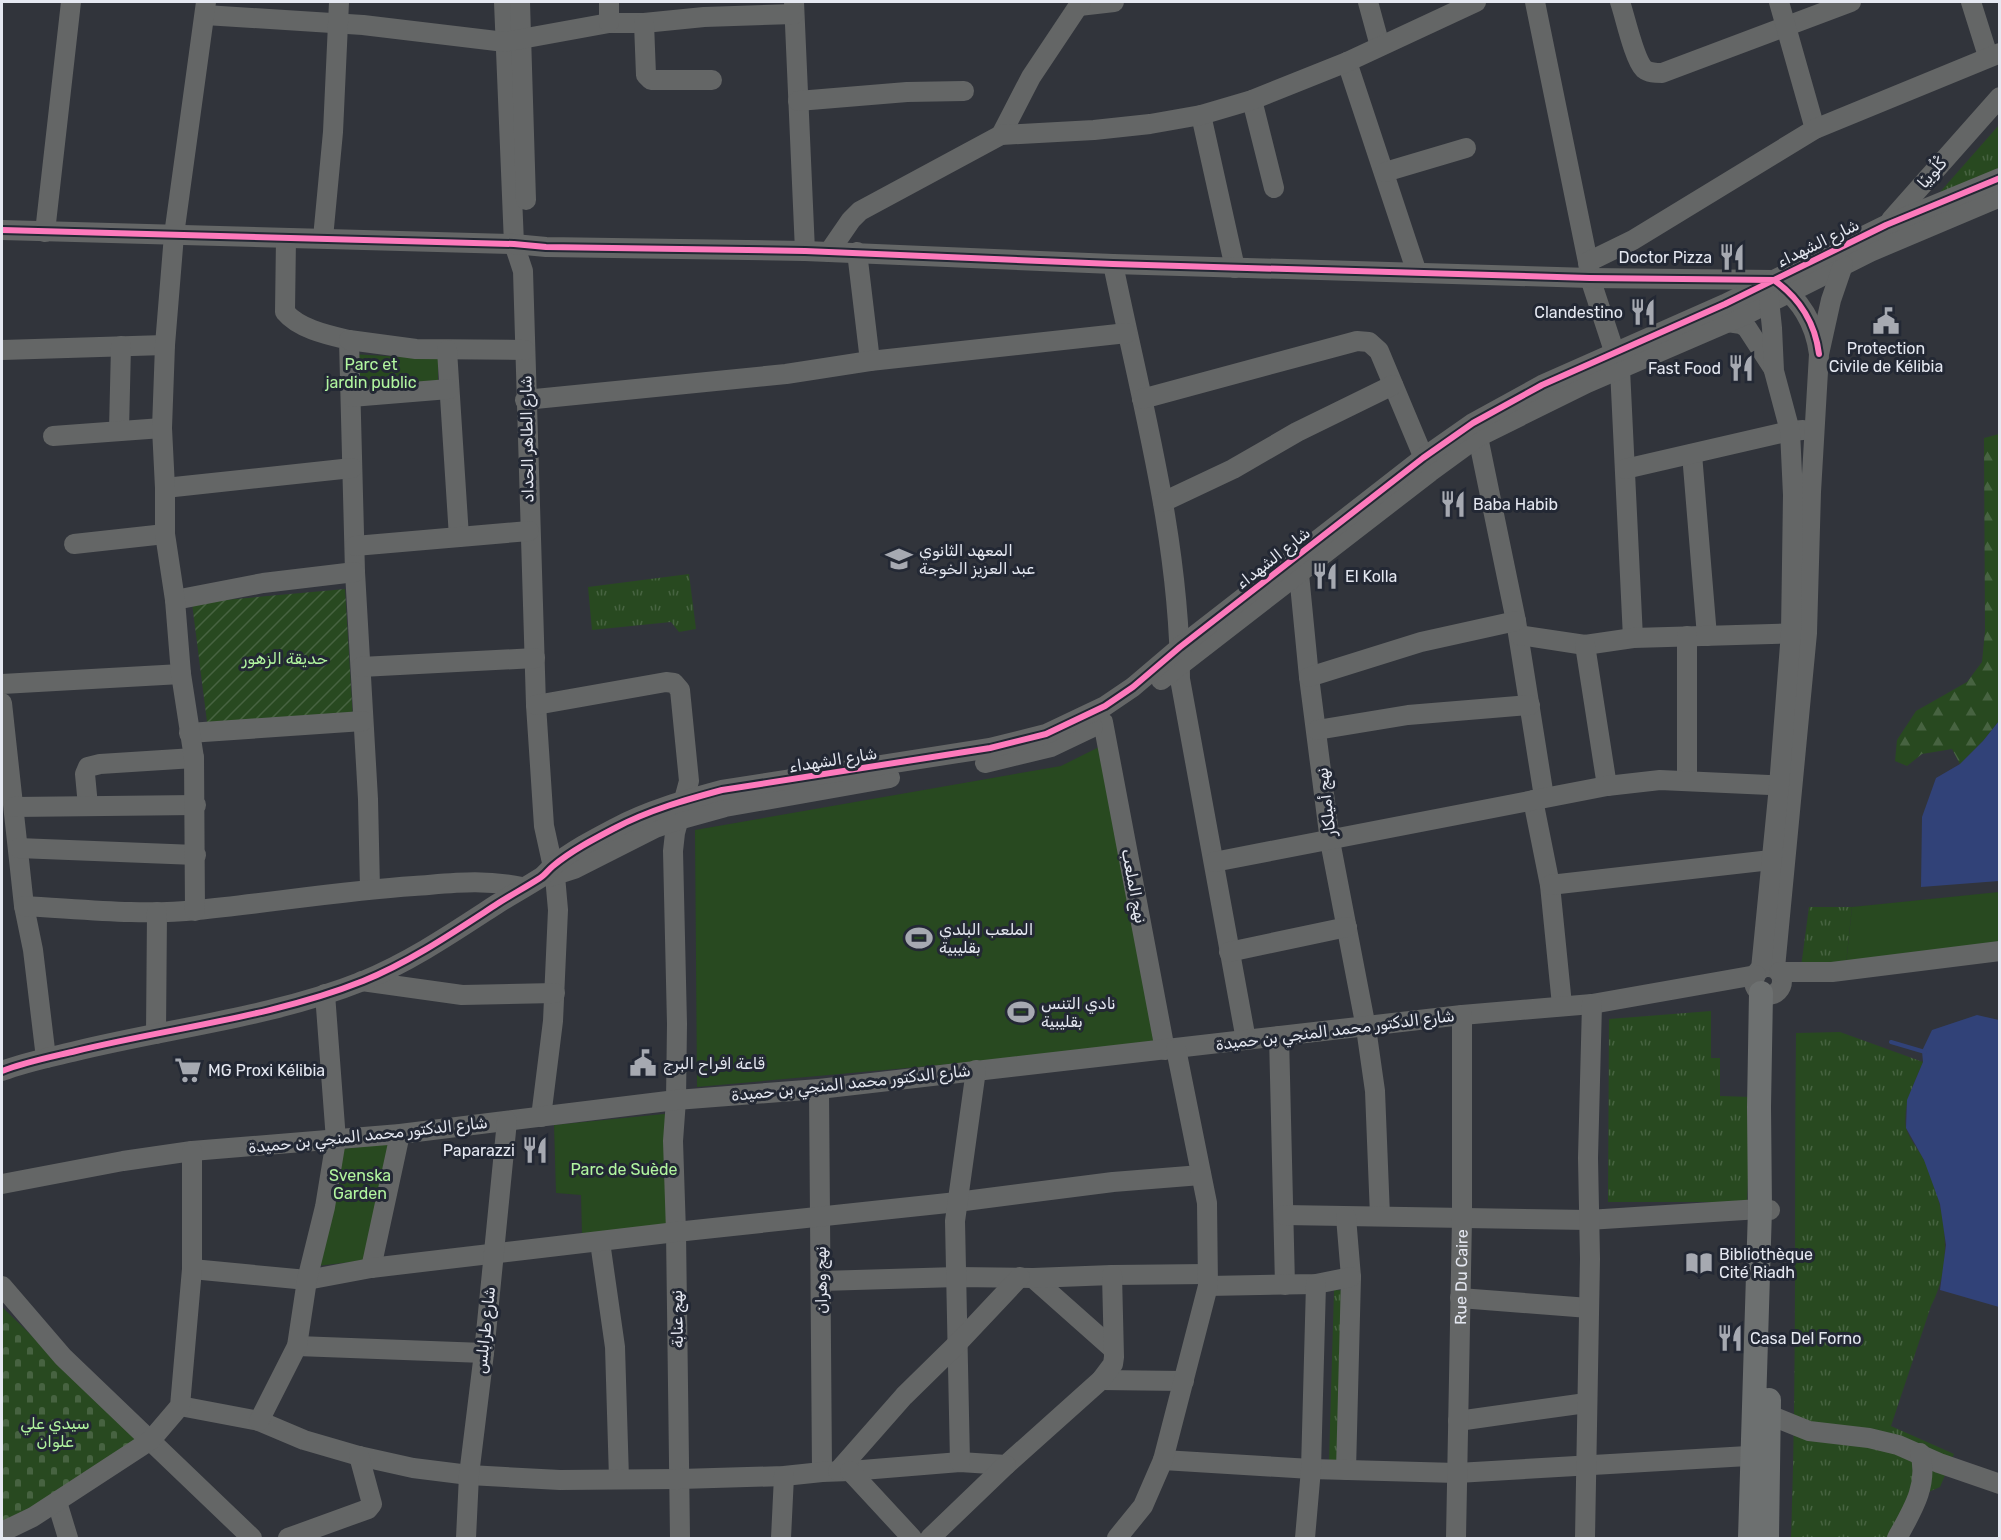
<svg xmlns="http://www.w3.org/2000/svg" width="2001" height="1540" font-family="Rubik,'Noto Naskh Arabic',sans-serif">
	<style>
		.grass { fill: url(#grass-tufts) }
		.forest { fill: url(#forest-firs) }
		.cemetery { fill: url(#cemetery-stones) }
		.park { fill: #284920 }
		.garden { fill: url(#garden-furrows) }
		.water { fill: #314278 }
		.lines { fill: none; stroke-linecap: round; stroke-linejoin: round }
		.stream { stroke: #314278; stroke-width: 4 }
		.minor { stroke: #646666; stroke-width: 20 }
		.major { stroke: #6d7070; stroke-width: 24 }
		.cycleway-casing { stroke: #232834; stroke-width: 10 }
		.cycleway { stroke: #fd7abc; stroke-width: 6 }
		.labels { text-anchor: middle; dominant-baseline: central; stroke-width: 6; stroke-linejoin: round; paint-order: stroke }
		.street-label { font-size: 16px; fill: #e5e8f1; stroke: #232834 }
		.poi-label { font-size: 16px; fill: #e5e8f1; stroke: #232834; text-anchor: start }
		.park-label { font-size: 16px; fill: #b1f59f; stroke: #232834 }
	</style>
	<defs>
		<pattern id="grass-tufts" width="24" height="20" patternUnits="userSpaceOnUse" patternTransform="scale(1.5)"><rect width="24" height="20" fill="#284920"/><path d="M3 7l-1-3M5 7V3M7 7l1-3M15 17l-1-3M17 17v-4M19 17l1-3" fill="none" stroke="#476341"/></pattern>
		<pattern id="forest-firs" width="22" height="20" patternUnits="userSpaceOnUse" patternTransform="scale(1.5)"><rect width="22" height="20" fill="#284920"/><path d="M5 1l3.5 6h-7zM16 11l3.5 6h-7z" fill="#476341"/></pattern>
		<pattern id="cemetery-stones" width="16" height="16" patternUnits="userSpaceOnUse" patternTransform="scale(1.5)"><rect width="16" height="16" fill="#284920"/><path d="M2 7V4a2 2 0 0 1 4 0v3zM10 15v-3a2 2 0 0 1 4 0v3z" fill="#476341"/></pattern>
		<pattern id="garden-furrows" width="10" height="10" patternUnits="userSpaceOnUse" patternTransform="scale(1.5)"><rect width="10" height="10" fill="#284920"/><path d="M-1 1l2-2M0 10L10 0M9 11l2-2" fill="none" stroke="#476341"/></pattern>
	</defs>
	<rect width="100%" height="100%" fill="#31343b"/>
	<!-- grass -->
	<path class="grass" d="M1999,125v49l-73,34z
		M689,574l7,55 -17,3 -8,-10 -79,8 -4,-43z
		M1809,907h43l-6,57 -45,3z
		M1711,1011v47h9v38l32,1 -5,105h-139l1,-183z
		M1840,1032l83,30c-8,20 -21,43 -17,66 3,11 13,22 18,32 21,46 31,100 7,146l-40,120 63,28 -14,33 -30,13 -21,38h-98c6,-168 3,-337 5,-505z
		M1334,1290l19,1 -1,170h-23z"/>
	<!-- forest -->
	<path class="forest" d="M1999,434v287l-16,20 -23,23 -8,-15 -30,5 -15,12 -12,-5 2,-21 19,-29 51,-29 15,-20 3,-31 -1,-193z"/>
	<!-- cemetery -->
	<path class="cemetery" d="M2,1307l137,132 -137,89z"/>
	<!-- park -->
	<path class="park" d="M351,354l87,5v29l-85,6z
		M1107,743l54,302 -464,42 -2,-257 366,-64z
		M1999,892v56l-153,16 6,-57z
		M674,1113l3,112 -95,9 -1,-39 -25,-2 -2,-68z
		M398,1142l-21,117 -60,7 19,-116z"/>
	<!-- garden -->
	<path class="garden" d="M345,589l8,131 -146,2 -15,-119z"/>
	<!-- water -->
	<path class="water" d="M1999,721v160l-78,6 1,-70 14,-39 24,-14 23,-23z
		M1977,1015l22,5v287l-59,-17 6,-45 -6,-41 -16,-44 -18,-32 1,-28 16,-38 -1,-11 10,-21z"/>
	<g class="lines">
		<!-- stream -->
		<path class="stream" d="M1891,1042l34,10"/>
		<!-- minor -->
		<g class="minor">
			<path d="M504,2l10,242 9,27 13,434 8,121 11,50 3,34 -5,111 -12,96"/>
			<path d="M520,2l6,198"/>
			<path d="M794,2l11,249"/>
			<path d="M1368,2l12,44"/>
			<path d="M1535,2l53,260 2,16 30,91 13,269"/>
			<path d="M1620,2c5,14 14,57 24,67 5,4 11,4 18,4l189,-71"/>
			<path d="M1779,2l36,127"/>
			<path d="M1971,2l17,54"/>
			<path d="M1079,6l35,-4"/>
			<path d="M205,15l158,10 142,17 104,-19h35l60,-6 90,-3"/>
			<path d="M609,23v-21"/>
			<path d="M644,23l2,52 5,5h61"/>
			<path d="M1347,62l70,211"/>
			<path d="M1252,100l22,88"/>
			<path d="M798,101l109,-9 57,-1"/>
			<path d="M1201,115l34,153"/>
			<path d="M1001,135l30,-58 50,-75"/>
			<path d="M1385,172l81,-24"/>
			<path d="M1891,220l109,-123"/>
			<path d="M2,230l512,14 32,3 259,4 308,13 477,14 184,2c26,19 41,42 45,74"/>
			<path d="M45,232l26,-230"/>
			<path d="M286,238l-1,74c14,17 43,23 64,28l6,232 13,227 2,90"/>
			<path d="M323,238l10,-106 6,-130"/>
			<path d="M829,252l22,-32 9,-9 141,-76 93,-5 56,-6 51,-9 51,-15 95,-38 129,-60"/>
			<path d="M857,252l13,109"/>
			<path d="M1588,262l45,-22 182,-111 185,-76"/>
			<path d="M1113,264c28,137 67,275 67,415l66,361"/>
			<path d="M1728,322l13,2 6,4 26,40"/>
			<path d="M349,340l67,9 109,1"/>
			<path d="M2,350l163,-5"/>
			<path d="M447,350l12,187"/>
			<path d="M351,397l98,-8"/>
			<path d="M1142,399l215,-58 12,1 10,9 49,117"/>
			<path d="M525,400l261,-26 84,-13 257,-28"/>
			<path d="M1474,426l4,11 38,184 28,176"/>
			<path d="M119,430l2,-84"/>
			<path d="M53,436l109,-8"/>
			<path d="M1692,454l15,182"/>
			<path d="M1625,469l165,-38 13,-1"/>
			<path d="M165,488l187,-20"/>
			<path d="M1163,502l70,-33 64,-37 96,-47"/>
			<path d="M74,544l91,-10"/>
			<path d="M355,546l174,-15"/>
			<path d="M1299,574l10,103 21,164 36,187 9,63 5,125"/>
			<path d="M175,600l88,-17 92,-11"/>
			<path d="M1519,635l66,10 48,-7 169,-5"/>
			<path d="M1687,636v145"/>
			<path d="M1585,645l22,141"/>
			<path d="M361,667l174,-9"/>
			<path d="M1309,677l112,-35 95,-21"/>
			<path d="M1161,680l269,-208 48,-35 109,-54 160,-69 123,-62 130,-55"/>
			<path d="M2,684l179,-10"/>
			<path d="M2,703l22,203 9,44 13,108"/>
			<path d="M536,705l130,-23 8,1 6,7 9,91 -14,52 -2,18 4,173 -1,76 -3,41 3,91 4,306"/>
			<path d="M1103,722l62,328"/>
			<path d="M1317,730l91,-15 122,-10"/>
			<path d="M189,733l174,-12"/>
			<path d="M985,763l66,-16 42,-20"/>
			<path d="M1533,800l17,85 12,120"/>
			<path d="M88,806l-3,-32 3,-7 12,-3 94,-6"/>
			<path d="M14,807l182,-2"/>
			<path d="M18,848l178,7"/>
			<path d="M1214,862l393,-76 53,-6 131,6"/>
			<path d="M549,877l25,-8 81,-41 23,-8 47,-13 165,-29"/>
			<path d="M1550,885l221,-25"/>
			<path d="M24,906c57,3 116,10 173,4 72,-7 144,-19 217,-24 41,-3 67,-7 108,1"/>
			<path d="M195,911l-1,-153 -13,-84 -6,-74 -10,-66v-46l-3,-60 3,-83 9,-110 32,-233"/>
			<path d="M1229,952l118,-25"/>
			<circle cx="1768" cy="981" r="14"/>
			<path d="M1775,968l32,-335 4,-141 8,-138 12,-54 12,-35"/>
			<path d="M1761,969l18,-183 12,-154 2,-137 -3,-64 -16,-60 -2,-43 -4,-38"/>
			<path d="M1779,972h53l168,-21"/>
			<path d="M362,981l100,14 93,-2"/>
			<path d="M156,1034l1,-122"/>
			<path d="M1279,1036l6,249"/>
			<path d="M2,1071c23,-9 49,-14 74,-20 94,-23 197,-34 287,-70 47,-19 91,-49 134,-77 14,-9 29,-17 43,-26 5,-3 8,-8 13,-12 18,-15 41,-27 62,-38 34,-18 70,-28 107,-38l268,-42 56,-14 59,-28 28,-19 47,-40 243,-189 50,-35 69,-38 183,-81 161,-79 114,-47"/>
			<path d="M819,1089l3,383"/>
			<path d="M2,1184l121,-23 69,-10 208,-17 276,-34 143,-11 643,-74 130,-11 164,-29"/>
			<path d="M1284,1215l304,5 172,-11 10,1"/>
			<path d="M1346,1217l5,60 -5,193"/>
			<path d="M600,1242l15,105 4,132"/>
			<path d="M371,1268l29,-134"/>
			<path d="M192,1269l115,11 64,-12 305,-36 281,-30 156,-20 88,-7"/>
			<path d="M1033,1278l80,71"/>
			<path d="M821,1281l136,-4 76,1 79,-3 95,-1"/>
			<path d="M2,1286l61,71 189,181"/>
			<path d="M1208,1286l108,-2 35,-7"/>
			<path d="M1460,1298l129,10"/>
			<path d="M297,1346l187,7"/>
			<path d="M1101,1380l83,1"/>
			<path d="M180,1406l79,15 45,19 55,16 54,12 56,7 91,5 120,-1 104,-3 38,-4 28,-1 110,-9 46,3 95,-85 12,-16 1,-7 -2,-82"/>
			<path d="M1769,1415l40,16 60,7 29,7 41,18 61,21"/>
			<path d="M259,1421l38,-75 10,-66 18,-73 11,-67 -11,-146"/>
			<path d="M1458,1421l128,-18"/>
			<path d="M1163,1460l148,9 146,4 308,-18"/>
			<path d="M960,1462l-5,-241 21,-151"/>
			<path d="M838,1471l66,-75 53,-52 63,-67"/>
			<path d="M850,1471l62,67"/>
			<path d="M57,1502l11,36"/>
			<path d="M2,1532l31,-15 118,-77 29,-34 12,-137v-118"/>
			<path d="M288,1538l80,-29 4,-5 -13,-48"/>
			<path d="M466,1538l3,-63 15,-122 23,-232"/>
			<path d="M781,1538l3,-62"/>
			<path d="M930,1538l76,-73"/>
			<path d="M1117,1538l26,-32 20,-46 45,-174 -1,-83 -31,-154"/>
			<path d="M1305,1538l6,-69 5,-185"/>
			<path id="s1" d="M1456,1538l6,-320v-203"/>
			<path d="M1585,1538l5,-279 -2,-101 4,-154"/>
			<path d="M1897,1538c15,-27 32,-53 23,-85"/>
		</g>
		<!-- major -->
		<path class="major" d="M1750,1538l10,-329 -1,-102 2,-114
			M1767,1538l2,-138"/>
		<defs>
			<path id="cycleway" d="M2,230l512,14 32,3 259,4 308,13 477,14 184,2c26,19 41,42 45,74
				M2,1071c23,-9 49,-14 74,-20 94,-23 197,-34 287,-70 47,-19 91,-49 134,-77 14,-9 29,-17 43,-26 5,-3 8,-8 13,-12 18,-15 41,-27 62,-38 34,-18 70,-28 107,-38l268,-42 56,-14 59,-28 28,-19 47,-40 243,-189 50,-35 69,-38 183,-81 161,-79 114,-47"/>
		</defs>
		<!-- cycleway casing -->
		<use href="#cycleway" class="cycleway-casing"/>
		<!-- cycleway -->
		<use href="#cycleway" class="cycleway"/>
	</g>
	<!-- icons -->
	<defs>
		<symbol id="restaurant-bare" viewBox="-9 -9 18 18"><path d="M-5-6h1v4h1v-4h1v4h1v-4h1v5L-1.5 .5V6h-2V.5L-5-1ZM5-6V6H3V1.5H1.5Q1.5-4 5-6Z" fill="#a6a9b1" stroke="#232834" stroke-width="2.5" paint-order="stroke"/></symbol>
		<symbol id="civic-bare" viewBox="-9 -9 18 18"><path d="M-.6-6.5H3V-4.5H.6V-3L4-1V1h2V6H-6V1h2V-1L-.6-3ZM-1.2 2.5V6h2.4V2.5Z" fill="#a6a9b1" stroke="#232834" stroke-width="2.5" paint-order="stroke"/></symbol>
		<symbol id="school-bare" viewBox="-9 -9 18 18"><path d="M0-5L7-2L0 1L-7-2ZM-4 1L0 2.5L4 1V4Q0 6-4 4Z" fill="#a6a9b1" stroke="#232834" stroke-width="2.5" paint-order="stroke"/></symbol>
		<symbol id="stadium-bare" viewBox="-9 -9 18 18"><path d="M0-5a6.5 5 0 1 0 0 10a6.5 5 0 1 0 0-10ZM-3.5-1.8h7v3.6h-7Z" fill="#a6a9b1" stroke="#232834" stroke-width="2.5" paint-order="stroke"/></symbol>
		<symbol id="supermarket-bare" viewBox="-9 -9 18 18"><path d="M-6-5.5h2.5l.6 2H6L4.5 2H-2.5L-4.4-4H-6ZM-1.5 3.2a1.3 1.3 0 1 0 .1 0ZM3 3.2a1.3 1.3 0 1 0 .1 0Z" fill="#a6a9b1" stroke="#232834" stroke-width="2.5" paint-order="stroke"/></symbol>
		<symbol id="library-bare" viewBox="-9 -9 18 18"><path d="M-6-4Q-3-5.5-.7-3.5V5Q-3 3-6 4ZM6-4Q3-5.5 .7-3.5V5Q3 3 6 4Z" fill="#a6a9b1" stroke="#232834" stroke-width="2.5" paint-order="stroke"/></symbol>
	</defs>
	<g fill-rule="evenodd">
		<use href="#restaurant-bare" x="1713" y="238" width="38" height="38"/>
		<use href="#restaurant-bare" x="1624" y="293" width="38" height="38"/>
		<use href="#civic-bare" x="1867" y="302" width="38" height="38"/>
		<use href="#restaurant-bare" x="1722" y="349" width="38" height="38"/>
		<use href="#restaurant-bare" x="1434" y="485" width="38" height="38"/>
		<use href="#school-bare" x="880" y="540" width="38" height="38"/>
		<use href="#restaurant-bare" x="1306" y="557" width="38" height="38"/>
		<use href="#stadium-bare" x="900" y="919" width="38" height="38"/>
		<use href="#stadium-bare" x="1002" y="993" width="38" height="38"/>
		<use href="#civic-bare" x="624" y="1044" width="38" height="38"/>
		<use href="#supermarket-bare" x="169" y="1051" width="38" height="38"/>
		<use href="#restaurant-bare" x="516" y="1131" width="38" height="38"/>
		<use href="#library-bare" x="1680" y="1244" width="38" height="38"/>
		<use href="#restaurant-bare" x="1711" y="1319" width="38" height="38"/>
	</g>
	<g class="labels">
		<!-- street labels -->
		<g class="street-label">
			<text transform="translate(1932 173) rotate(-49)">كْلُوبِيَا</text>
			<text transform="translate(1818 243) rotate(-26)">شارع الشهداء</text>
			<text transform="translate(527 439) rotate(-91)">شارع الطاهر الحداد</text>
			<text transform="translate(1273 558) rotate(-38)">شارع الشهداء</text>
			<text transform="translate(833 760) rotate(-9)">شارع الشهداء</text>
			<text transform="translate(1326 802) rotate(-97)">نهج أميلكار</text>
			<text transform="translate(1134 886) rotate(79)">نهج الملعب</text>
			<text transform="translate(1335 1030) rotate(-7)">شارع الدكتور محمد المنجي بن حميدة</text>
			<text transform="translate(851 1083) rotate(-6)">شارع الدكتور محمد المنجي بن حميدة</text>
			<text transform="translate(368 1135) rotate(-6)">شارع الدكتور محمد المنجي بن حميدة</text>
			<text stroke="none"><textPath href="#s1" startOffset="261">Rue Du Caire</textPath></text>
			<text transform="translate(821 1280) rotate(-91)">نهج وهران</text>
			<text transform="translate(677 1319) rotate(-91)">نهج عنابة</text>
			<text transform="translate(485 1330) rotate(-84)">شارع طرابلس</text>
		</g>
		<!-- poi labels -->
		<g class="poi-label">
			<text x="1712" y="257" text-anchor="end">Doctor Pizza</text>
			<text x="1623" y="312" text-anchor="end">Clandestino</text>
			<text x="1886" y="348" text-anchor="middle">Protection<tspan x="1886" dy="18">Civile de Kélibia</tspan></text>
			<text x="1721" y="368" text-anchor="end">Fast Food</text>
			<text x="1473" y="504">Baba Habib</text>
			<text x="919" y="550">المعهد الثانوي<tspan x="919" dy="18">عبد العزيز الخوجة</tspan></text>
			<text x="1345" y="576">El Kolla</text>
			<text x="939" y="929">الملعب البلدي<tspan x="939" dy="18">بقليبية</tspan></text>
			<text x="1041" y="1003">نادي التنس<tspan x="1041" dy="18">بقليبية</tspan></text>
			<text x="663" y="1063">قاعة افراح البرج</text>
			<text x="208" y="1070">MG Proxi Kélibia</text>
			<text x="515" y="1150" text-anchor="end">Paparazzi</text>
			<text x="1719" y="1254">Bibliothèque<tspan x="1719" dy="18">Cité Riadh</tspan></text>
			<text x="1750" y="1338">Casa Del Forno</text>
		</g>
		<!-- park labels -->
		<g class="park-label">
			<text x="371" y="364">Parc et<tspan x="371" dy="18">jardin public</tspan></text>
			<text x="285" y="658">حديقة الزهور</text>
			<text x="624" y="1169">Parc de Suède</text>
			<text x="360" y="1175">Svenska<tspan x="360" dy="18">Garden</tspan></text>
			<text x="55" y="1423">سيدي علي<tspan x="55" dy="18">علوان</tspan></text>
		</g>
	</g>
	<!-- border -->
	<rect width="2001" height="1540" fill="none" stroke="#e5e8f1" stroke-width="6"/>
</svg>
